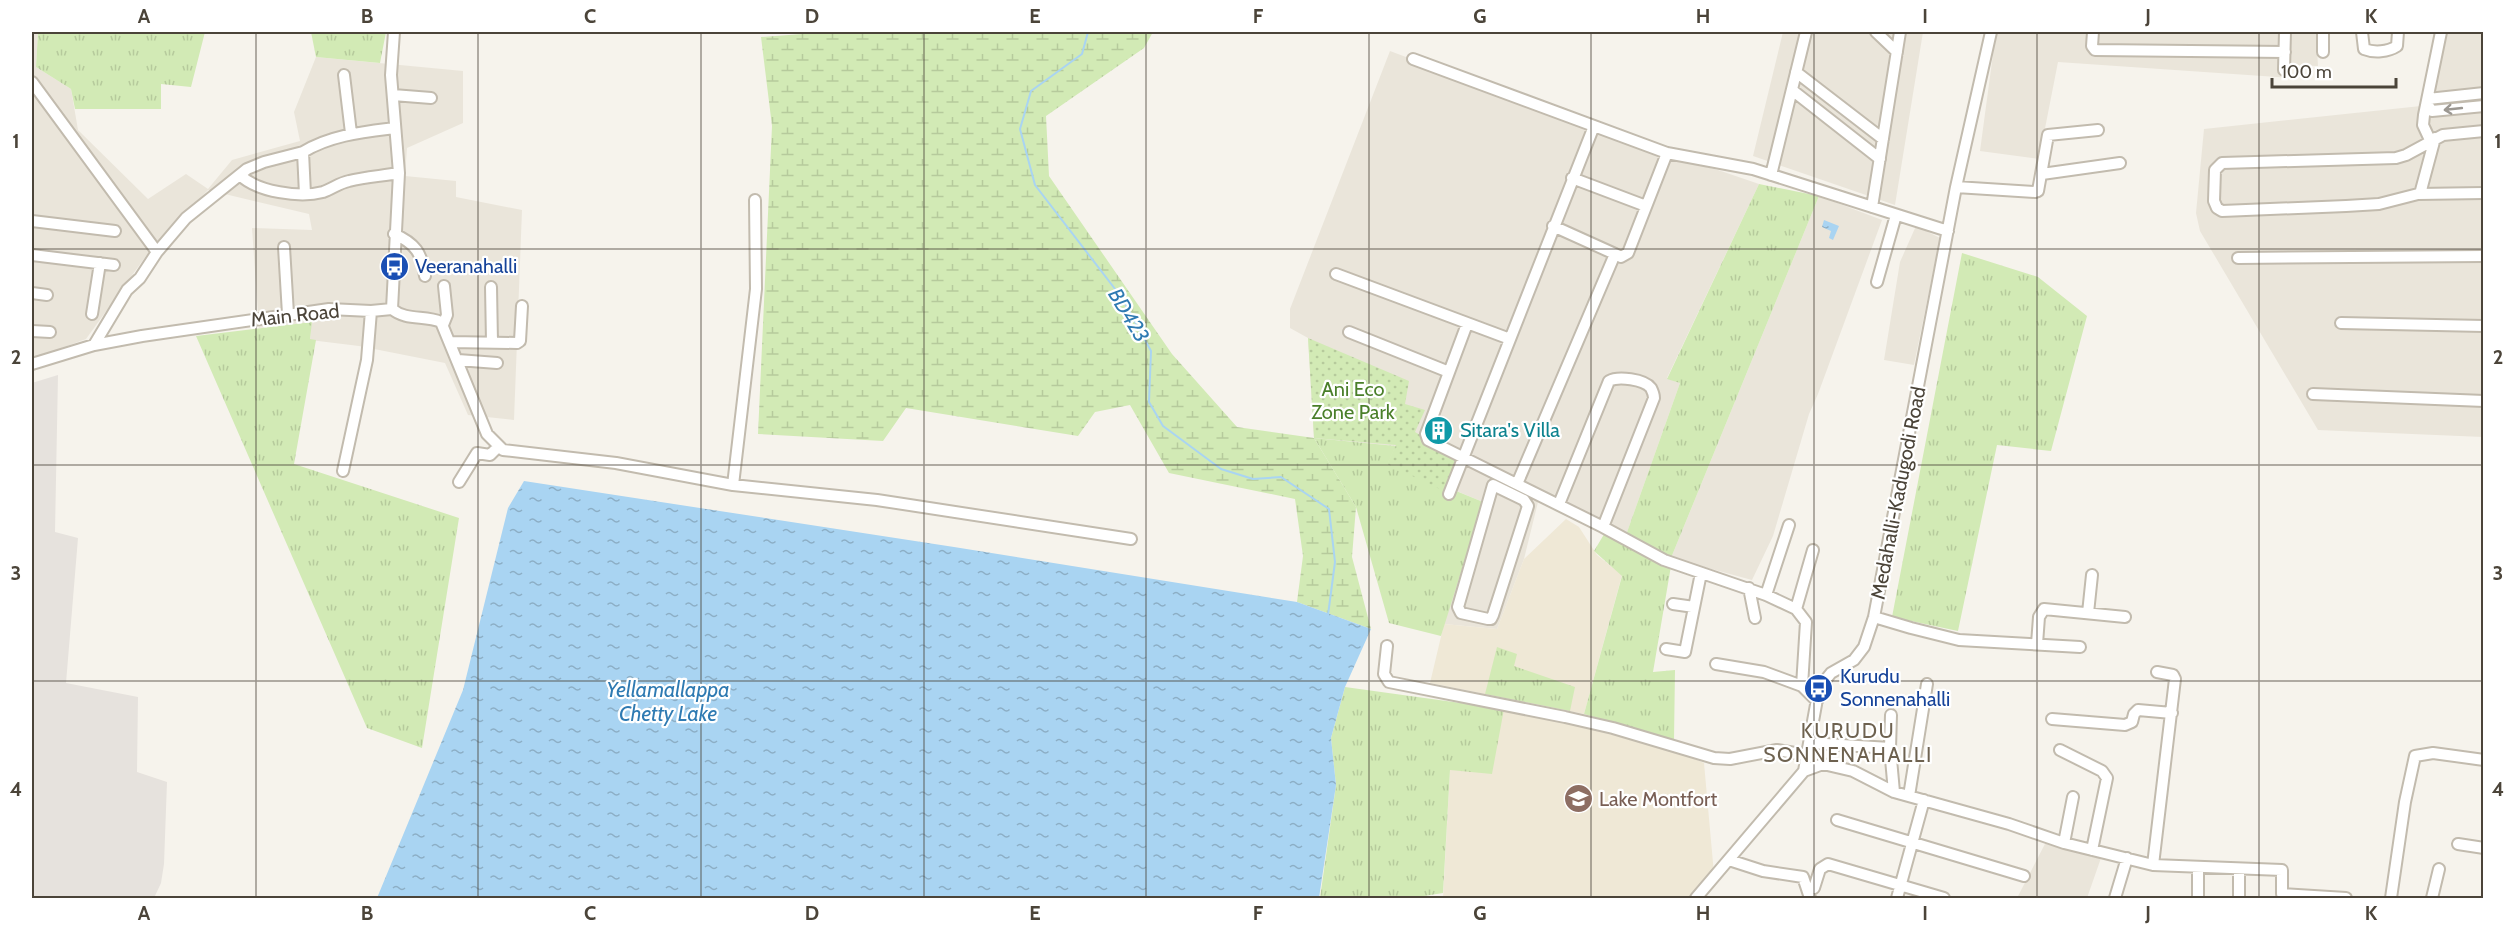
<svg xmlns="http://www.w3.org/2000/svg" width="2515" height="930" font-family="Cabin,sans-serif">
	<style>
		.residential { fill: #eae5da }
		.industrial { fill: #e6e2dd }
		.education { fill: #efe8d6 }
		.grass { fill: url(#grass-tufts) }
		.wetland { fill: url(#wetland-marsh) }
		.park { fill: url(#park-dots) }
		.water { fill: url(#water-ripples) }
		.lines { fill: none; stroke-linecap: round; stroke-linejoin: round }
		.stream { stroke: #a9d4f2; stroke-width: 2 }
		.minor-casing { stroke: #c2bbae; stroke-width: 14 }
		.minor { stroke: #fff; stroke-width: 10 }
		.oneway { stroke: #9c9892 }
		.grid { fill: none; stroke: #4b4439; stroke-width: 1.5; stroke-opacity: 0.55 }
		.labels { text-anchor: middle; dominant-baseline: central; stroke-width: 4.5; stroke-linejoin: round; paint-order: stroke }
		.transit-label { font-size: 20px; fill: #164399; stroke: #fff; text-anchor: start }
		.street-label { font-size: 20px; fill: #4b4439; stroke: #fff }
		.park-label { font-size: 20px; fill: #4a7f2a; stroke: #fff }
		.culture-label { font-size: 20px; fill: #0d838f; stroke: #fff; text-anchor: start }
		.education-label { font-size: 20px; fill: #785e54; stroke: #fff; text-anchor: start }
		.water-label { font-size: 21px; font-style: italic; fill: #2e7ab2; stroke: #fff }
		.neighbourhood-label { font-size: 21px; letter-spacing: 1.5px; fill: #6e6250; stroke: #fff }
		.neatline { fill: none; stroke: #4b4439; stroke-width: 2 }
		.grid-label { font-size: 20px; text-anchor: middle; font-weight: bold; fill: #4b4439 }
	</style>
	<defs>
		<pattern id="grass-tufts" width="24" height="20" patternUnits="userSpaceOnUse" patternTransform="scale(1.5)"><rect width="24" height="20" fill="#d2eab5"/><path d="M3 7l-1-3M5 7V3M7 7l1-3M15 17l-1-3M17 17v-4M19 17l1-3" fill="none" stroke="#b6ca9c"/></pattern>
		<pattern id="wetland-marsh" width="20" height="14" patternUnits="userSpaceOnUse" patternTransform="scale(1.5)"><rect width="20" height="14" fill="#d2eab5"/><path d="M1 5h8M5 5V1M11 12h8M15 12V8" fill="none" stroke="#b6ca9c"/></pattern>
		<pattern id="park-dots" width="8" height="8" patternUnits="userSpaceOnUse" patternTransform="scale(1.5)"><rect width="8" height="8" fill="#d2eab5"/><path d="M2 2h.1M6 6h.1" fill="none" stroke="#b6ca9c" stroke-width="1.8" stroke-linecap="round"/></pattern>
		<pattern id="water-ripples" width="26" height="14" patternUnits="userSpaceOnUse" patternTransform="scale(1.5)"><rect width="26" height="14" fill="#a9d4f2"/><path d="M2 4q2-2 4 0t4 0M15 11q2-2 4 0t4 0" fill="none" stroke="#8caec5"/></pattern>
	</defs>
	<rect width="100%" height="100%" fill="#f6f3ec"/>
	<!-- residential -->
	<path class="residential" d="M32,32h6l-2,35 35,22 7,41 70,69 38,-25 22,15 24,-29 68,-19 -6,-29 22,-55 147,14v52l-56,25 -2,28 51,5v16l66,13 -8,210 -46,-5 -23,-52 -86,-17 -49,-6 1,-18 -52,6 -7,-100 60,2 -3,-16 -101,-24 -62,66 -60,83 -54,20z
		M1783,32h140l-28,173 -142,-49z
		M1996,32h320l2,34 -27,-1v13l-233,-16 -19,97 -59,-8z
		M2446,32h37v55l-48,5z
		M1390,51l286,108 42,11 41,14 -92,194 13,5 -54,152 -15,-10 -73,-23 -14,57 -27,70 -53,-5 39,-122 -36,-15 -51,-41 -82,-8 -6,-100 -18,-10v-19z
		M2421,106l1,10 61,-6v327l-165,-7 -118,-199 -4,-18 8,-84z
		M1819,196l63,24 -64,174 -9,20 -36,122 -21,44 -81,-22z
		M1916,226l24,12 -26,127 -30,-5 16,-98z
		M2046,842l55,16 -14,40h-70z"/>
	<!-- industrial -->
	<path class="industrial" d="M58,375l-3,157 23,6 -12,145 72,14 -1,75 30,10 -3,82 -3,19 -7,15h-122v-515z"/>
	<!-- education -->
	<path class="education" d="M1566,519l13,8 18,28 25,20 -38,139 -154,-31 14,-59 53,5 27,-70z
		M1504,709l66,11 104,30 30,13 10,111 -18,24h-253l7,-128z"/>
	<!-- grass -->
	<path class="grass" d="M38,32h167l-14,55 -30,-3v25h-86l-4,-20 -35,-22z
		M311,32h75l-6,31 -64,-6z
		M1759,184l60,12 -148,362 -45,-23 54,-152 -13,-4z
		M1962,253l76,24 49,39 -36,135 -54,-6 -39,186 -66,-14z
		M312,322l-2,17 6,1 -22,124 165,54 -37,230 -55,-20 -171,-392z
		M1314,438l82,8 -8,17 95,39 -42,134 -52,-13 -33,-116z
		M1606,531l42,27 23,8 -18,106 22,-2 -1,70 -90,-26 38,-138 -28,-25z
		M1497,647l20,7 -3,12 61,21 -5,24 -85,-17z
		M1345,687l159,22 -12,65 -42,-4 -7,123 -31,5h-92l16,-113 -5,-47z"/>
	<!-- wetland -->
	<path class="wetland" d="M829,32h324l-9,16 -98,68 3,60 123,178 65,73 77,11 42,69 -4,50 19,72 -74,-27 6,-46 -8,-57 -126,-26 -39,-68 -35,7 -17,24 -172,-28 -23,33 -125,-7 14,-308 -11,-89z"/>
	<!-- park -->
	<path class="park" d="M1308,338l101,43 -4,23 20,6 -10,22 45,26 -14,34 -59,-28 9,-19 -82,-7z"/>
	<!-- water -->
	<path class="water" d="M1824,220l15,6 -6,14 -4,-2 2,-7 -9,-4z
		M524,481l430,66 343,55 74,27 -26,58 -14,51 5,47 -17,113h-942l86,-208 45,-182z"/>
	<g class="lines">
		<!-- stream -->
		<path class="stream" d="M1088,32l-6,22 -51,37 -11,38 15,56 87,113 29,53 -2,51 14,24 58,43 32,10 28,-2 48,32 6,53 -7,53"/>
		<defs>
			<path id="minor" d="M1876,32l21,20
				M2093,32l-1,14 3,4 190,2
				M2323,32v20
				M2362,32l2,17c10,4 24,3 33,-3l1,-14
				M1413,59l254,94 86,16 195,62
				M2284,70l1,-38
				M1796,72l87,67
				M344,75l7,58
				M32,82l125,170
				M1792,90l88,69
				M393,95l38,3
				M2428,99l56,-6
				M2427,104l5,7 52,-5
				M2484,131l-41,4 -37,20 -10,3 -174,5 -7,7 -1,31 3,7 5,3 124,-5 33,-2 39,-10 66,-1
				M2430,140l-7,-15 1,-10 17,-83
				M2042,174l78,-11
				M240,175c17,17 60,23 83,17 9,-3 16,-9 26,-11 16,-4 33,-5 50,-8
				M1771,175l35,-143
				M1572,178l74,28
				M1956,187l79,5 3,-1 10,-56 50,-5
				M305,194l-2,-42c28,-17 60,-20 92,-24
				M2420,194l15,-56
				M1872,207l28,-175
				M32,221l83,10
				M394,234c21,9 28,19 31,42
				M284,247l4,67
				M1615,254l6,3 7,-4 39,-100
				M32,255l82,10
				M2238,258l246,-2
				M1336,274l174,65
				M1877,282l19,-67
				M491,287l1,55
				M32,293l15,2
				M392,309c14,12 33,6 49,13l46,112 16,16 113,13 117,22 144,15 254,39
				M92,314l8,-51
				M2341,323l143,3
				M1467,324l-41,110 2,6 175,87 61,33 102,35 30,14 10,13 -4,64 15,15
				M443,325l4,-10 -3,-29
				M32,331l18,1
				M1349,332l100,40
				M450,342l67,1 3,-2 2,-35
				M94,345l33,-55 13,-12 17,-26 29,-34 61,-49 17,-7 39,-10
				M458,360l39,3
				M32,364l62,-19 48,-9 187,-27 42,2 21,-2 7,-136 -8,-98 3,-43
				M2313,394l171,7
				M343,471l24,-111 4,-49
				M459,482l18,-29 13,2 8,-8
				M1517,484l98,-230 -62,-28
				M733,485l23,-196 -1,-89
				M1493,485l31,15 4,6 -35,109 -2,4h-3l-27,-6 -3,-6z
				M1449,494l145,-368
				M1559,504l50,-123c9,-5 35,-2 42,7 1,2 3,7 3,10l-51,129
				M1749,588l6,30
				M1766,595l23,-70
				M1673,604l21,3
				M1796,609l17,-59
				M2088,613l4,-38
				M1874,617l37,11 48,12 121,7
				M2037,644l2,-27 5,-8 81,8
				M1387,646l-3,28 5,8 176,35 48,11 101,30 16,1 47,-9 30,5
				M1666,649l19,3 16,-79
				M1716,664l48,8 38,14
				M1891,715l-1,33 4,44
				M2052,719l73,6 7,-3 2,-8 4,-4 34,3
				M1810,743l80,5
				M2060,750l42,21 5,7 -15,72
				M1804,771l19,-7 30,7 41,21 115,32 55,19 89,22 129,5v24l64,4
				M1909,796l18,-112
				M1837,820l187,56
				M2064,843l9,-46
				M2458,844l26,4
				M1729,860l34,11 40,6 7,21
				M2153,865l22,-186 -2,-4 -16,-3
				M2198,868v30
				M1814,888l6,-19 8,-5 116,34
				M1696,898l108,-127 15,-83 12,-15 23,-13 10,-13 10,-30 82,-430 35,-155
				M1897,898l27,-98
				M2115,898l12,-40
				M2239,898v-28
				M2391,898l14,-96 10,-46 18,-3 51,7
				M2432,898l7,-29"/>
		</defs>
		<!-- minor casing -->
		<use href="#minor" class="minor-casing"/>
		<!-- minor -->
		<use href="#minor" class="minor"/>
	</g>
	<!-- one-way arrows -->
	<defs><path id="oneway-shaft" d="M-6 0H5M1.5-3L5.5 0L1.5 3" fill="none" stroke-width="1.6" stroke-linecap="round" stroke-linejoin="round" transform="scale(1.5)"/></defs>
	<use class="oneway" href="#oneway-shaft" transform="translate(2453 109) rotate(174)"/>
	<!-- grid -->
	<path class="grid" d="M256,32v866M478,32v866M701,32v866M924,32v866M1146,32v866M1369,32v866M1591,32v866M1814,32v866M2037,32v866M2259,32v866M32,249h2452M32,465h2452M32,681h2452"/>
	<!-- icons -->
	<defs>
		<symbol id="bus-disc" viewBox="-11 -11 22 22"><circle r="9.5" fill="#1a4fb4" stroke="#fff"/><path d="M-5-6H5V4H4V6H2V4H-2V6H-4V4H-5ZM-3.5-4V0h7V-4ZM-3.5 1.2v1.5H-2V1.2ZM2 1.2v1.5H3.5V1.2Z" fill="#fff"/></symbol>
		<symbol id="building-disc" viewBox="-11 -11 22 22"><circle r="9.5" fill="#0f9aa8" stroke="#fff"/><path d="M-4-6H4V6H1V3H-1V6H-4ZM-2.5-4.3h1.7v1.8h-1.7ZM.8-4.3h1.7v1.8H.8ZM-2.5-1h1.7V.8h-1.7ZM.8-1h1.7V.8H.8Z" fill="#fff"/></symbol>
		<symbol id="school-disc" viewBox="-11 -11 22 22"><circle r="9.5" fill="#8d6e63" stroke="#fff"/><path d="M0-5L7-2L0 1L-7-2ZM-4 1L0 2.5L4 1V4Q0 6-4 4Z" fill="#fff"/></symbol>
	</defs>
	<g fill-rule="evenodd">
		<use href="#bus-disc" x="378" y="250" width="33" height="33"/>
		<use href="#building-disc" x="1422" y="414" width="33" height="33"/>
		<use href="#bus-disc" x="1802" y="672" width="33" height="33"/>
		<use href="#school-disc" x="1562" y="782" width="33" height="33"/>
	</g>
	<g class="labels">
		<!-- transit labels -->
		<g class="transit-label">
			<text x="415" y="266">Veeranahalli</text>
			<text x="1840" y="676">Kurudu<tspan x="1840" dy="23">Sonnenahalli</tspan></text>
		</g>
		<!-- street labels -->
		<g class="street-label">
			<text transform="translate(295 315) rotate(-6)">Main Road</text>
			<text transform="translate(1898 493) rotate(-79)">Medahalli-Kadugodi Road</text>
		</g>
		<!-- park labels -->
		<g class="park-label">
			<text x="1353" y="389">Ani Eco<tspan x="1353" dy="23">Zone Park</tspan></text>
		</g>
		<!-- culture labels -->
		<g class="culture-label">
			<text x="1460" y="430">Sitara's Villa</text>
		</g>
		<!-- education labels -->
		<g class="education-label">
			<text x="1599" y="799">Lake Montfort</text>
		</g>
		<!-- water labels -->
		<g class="water-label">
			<text transform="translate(1129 315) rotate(59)">BD423</text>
			<text x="668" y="689">Yellamallappa<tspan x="668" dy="24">Chetty Lake</tspan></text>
		</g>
		<!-- neighbourhood labels -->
		<g class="neighbourhood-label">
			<text x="1848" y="730">KURUDU<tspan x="1848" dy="24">SONNENAHALLI</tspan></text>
		</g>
	</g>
	<!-- border -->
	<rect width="2515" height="930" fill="none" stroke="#ffffff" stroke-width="66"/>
	<!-- scale -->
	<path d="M2272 78v9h124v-9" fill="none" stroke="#4b4439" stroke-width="3"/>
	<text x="2281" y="78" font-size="18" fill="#4b4439" stroke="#ffffff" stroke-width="4.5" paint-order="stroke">100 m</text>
	<rect x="33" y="33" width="2449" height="864" class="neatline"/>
	<g class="grid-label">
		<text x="144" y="23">A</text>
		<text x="367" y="23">B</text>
		<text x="590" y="23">C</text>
		<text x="812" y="23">D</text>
		<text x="1035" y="23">E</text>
		<text x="1258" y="23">F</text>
		<text x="1480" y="23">G</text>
		<text x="1703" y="23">H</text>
		<text x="1925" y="23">I</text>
		<text x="2148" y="23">J</text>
		<text x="2371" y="23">K</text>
		<text x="16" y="148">1</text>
		<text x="2498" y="148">1</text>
		<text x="16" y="364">2</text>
		<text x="2498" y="364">2</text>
		<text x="16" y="580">3</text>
		<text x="2498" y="580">3</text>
		<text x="16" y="796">4</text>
		<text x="2498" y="796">4</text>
		<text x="144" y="920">A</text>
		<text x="367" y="920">B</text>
		<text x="590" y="920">C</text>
		<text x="812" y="920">D</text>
		<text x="1035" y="920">E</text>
		<text x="1258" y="920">F</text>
		<text x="1480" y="920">G</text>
		<text x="1703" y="920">H</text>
		<text x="1925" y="920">I</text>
		<text x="2148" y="920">J</text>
		<text x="2371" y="920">K</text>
	</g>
</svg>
